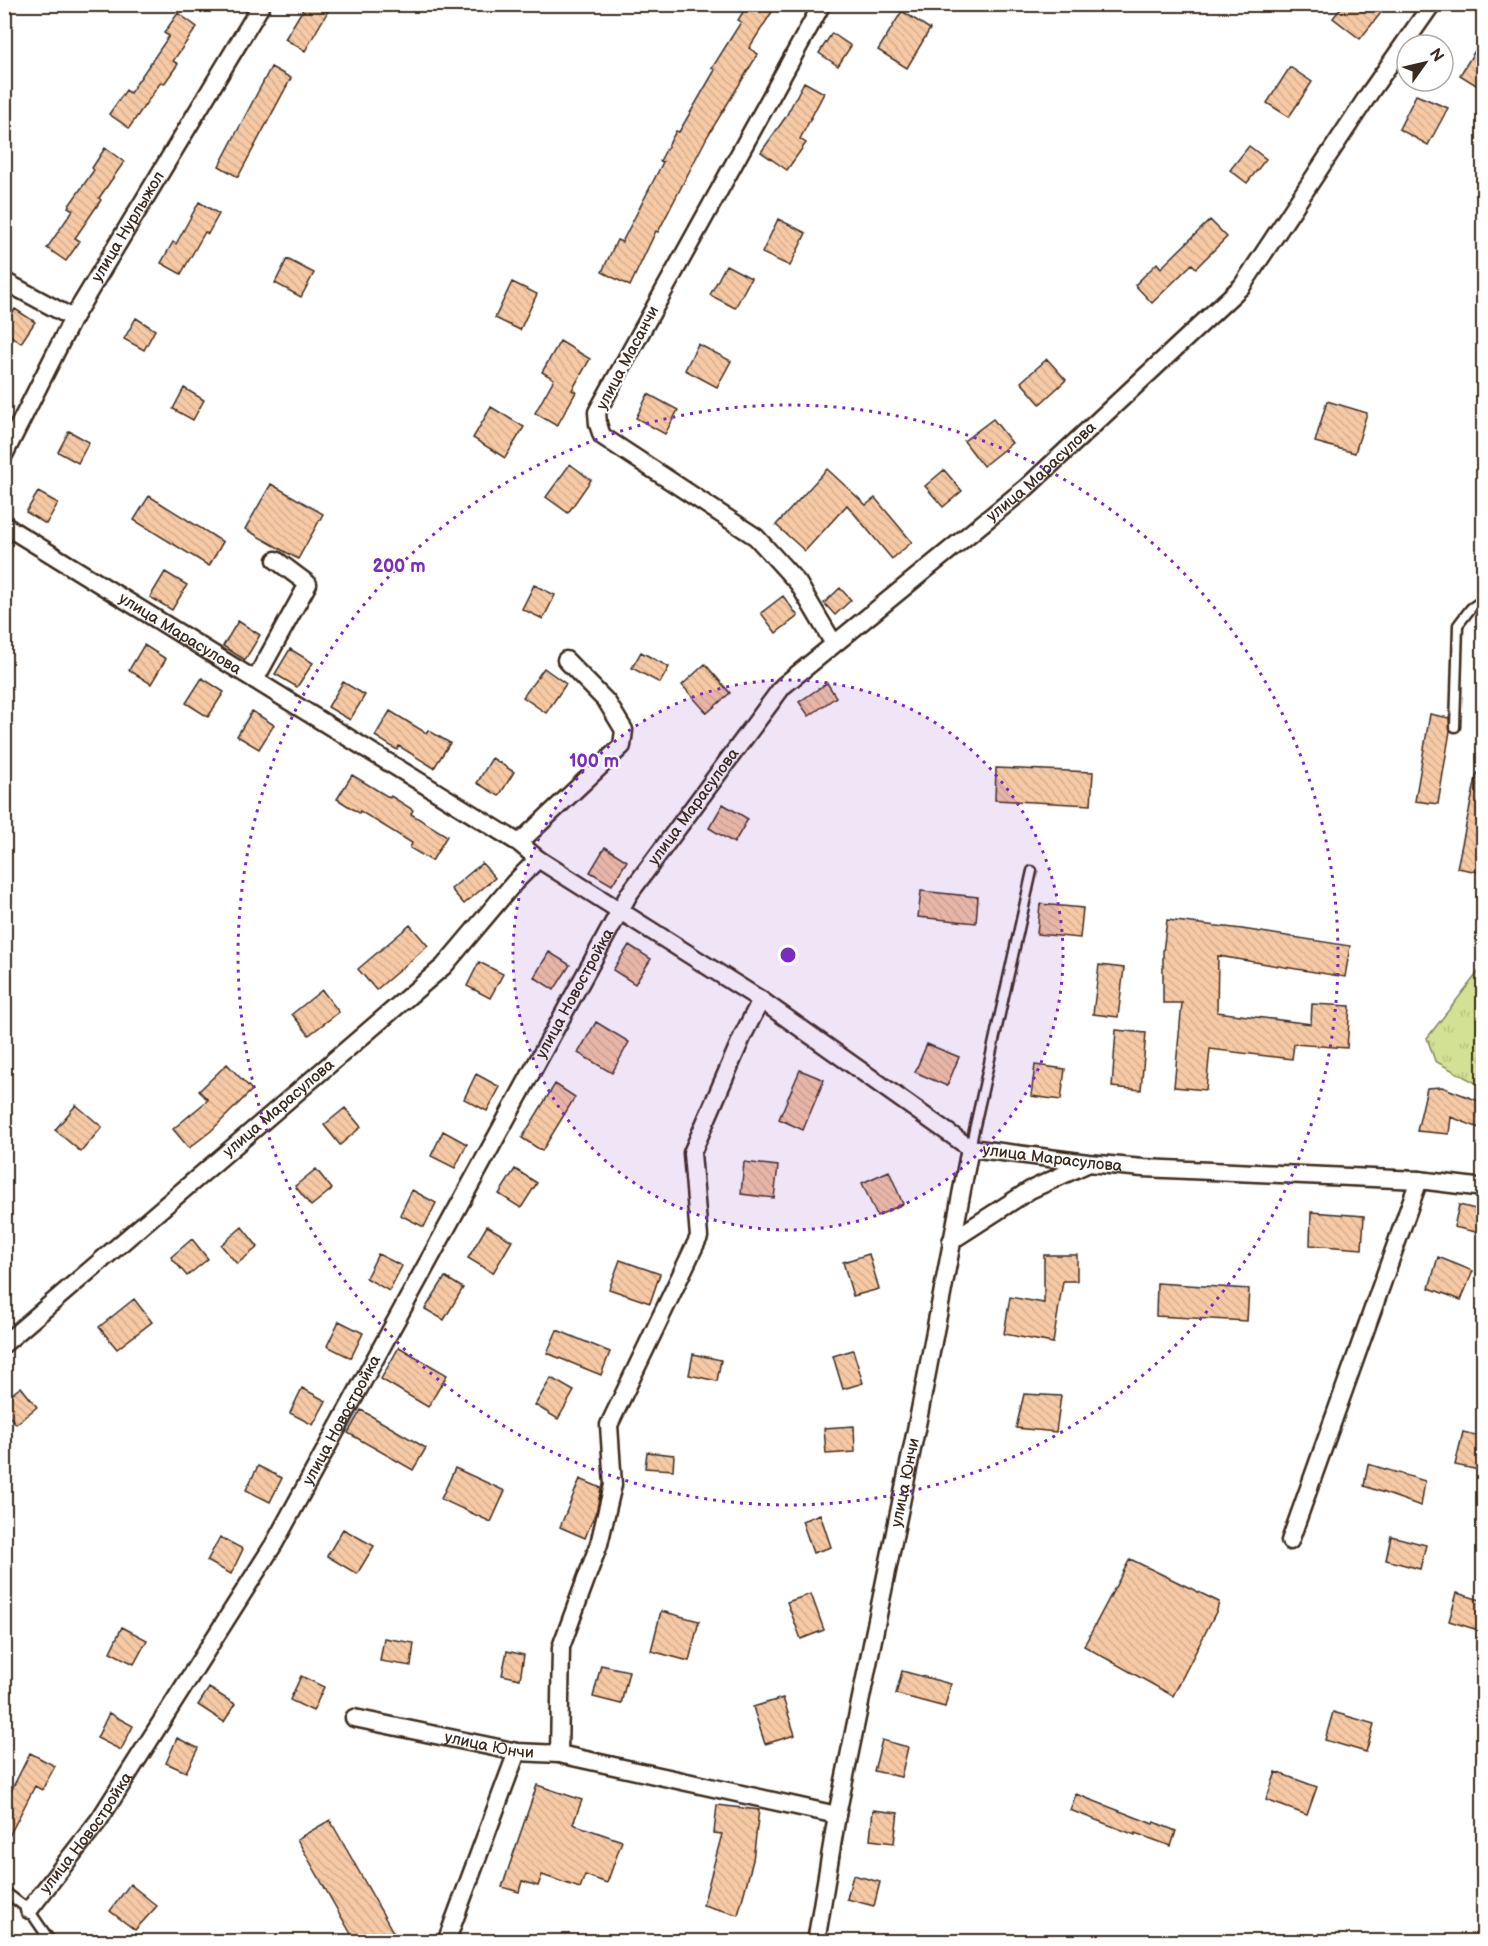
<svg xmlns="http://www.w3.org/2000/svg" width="1488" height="1946" font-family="'Balsamiq Sans',sans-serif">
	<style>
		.grass { fill: url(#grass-tufts); stroke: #878659; stroke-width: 1.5 }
		.building { fill: url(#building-back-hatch); stroke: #3b2a1e; stroke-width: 1.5 }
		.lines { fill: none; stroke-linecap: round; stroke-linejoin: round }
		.service-casing { stroke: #3b2a1e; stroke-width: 13 }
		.minor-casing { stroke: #3b2a1e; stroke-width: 21 }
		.service { stroke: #fff; stroke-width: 8 }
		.minor { stroke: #fff; stroke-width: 16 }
		.ring { fill: none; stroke: #7b2cbf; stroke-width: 3; stroke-dasharray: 3 6 }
		.labels { text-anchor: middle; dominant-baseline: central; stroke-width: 4.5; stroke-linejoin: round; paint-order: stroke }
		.street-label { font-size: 16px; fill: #3b2a1e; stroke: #fff }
		.centre { fill: #7b2cbf; stroke: #fff; stroke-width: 3 }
		.ring-label { font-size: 18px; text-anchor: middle; font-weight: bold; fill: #7b2cbf; stroke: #fff; stroke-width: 4.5; stroke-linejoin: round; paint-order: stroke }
	</style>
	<defs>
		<pattern id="grass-tufts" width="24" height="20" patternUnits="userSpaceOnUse" patternTransform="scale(1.5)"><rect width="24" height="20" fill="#d3e194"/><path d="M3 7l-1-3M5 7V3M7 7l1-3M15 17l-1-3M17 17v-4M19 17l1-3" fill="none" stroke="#b6c17f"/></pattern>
		<pattern id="building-back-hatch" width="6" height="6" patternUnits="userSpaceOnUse" patternTransform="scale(1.5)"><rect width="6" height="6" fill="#f7caa6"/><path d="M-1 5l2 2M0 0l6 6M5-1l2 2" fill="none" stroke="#d5ae8e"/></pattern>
	</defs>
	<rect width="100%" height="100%" fill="#fff"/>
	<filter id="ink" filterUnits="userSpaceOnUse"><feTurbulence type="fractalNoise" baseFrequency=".0167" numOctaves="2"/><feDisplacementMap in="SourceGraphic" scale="12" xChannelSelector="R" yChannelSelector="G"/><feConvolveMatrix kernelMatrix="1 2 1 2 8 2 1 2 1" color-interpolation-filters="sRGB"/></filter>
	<g filter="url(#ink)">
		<!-- grass -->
		<path class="grass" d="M1483,966v121l-48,-26 -8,-23z"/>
		<!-- building -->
		<path class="building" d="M306,4h26l-27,47 -20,-12z
			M748,4h29l-28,44 9,6 -51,83 -49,95 -2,-1 -26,55 -28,-14 15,-32 5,2 41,-80 -3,-1 16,-30 3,1 36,-62 -3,-2 29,-46 -3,-2z
			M1344,4h44l-28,35 -27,-21z
			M902,11l28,18 -23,39 -29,-18z
			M178,13l19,14 -24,34 5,3 -14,20 -3,-2 -32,46 -20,-14 17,-24 4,3 39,-57 -5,-3z
			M832,33l19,13 -13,20 -19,-13z
			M1484,36v54l-24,-15z
			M271,67l20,11 -53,99 -19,-11z
			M1290,67l22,15 -23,35 -22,-14z
			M804,82l20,11 -24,46 6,4 -19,27 -26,-18 24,-34z
			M1416,95l32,13 -20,37 -29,-16z
			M1249,146l17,13 -19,24 -17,-13z
			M105,148l19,14 -25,36 2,2 -26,38 5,3 -14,20 -19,-13 26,-38 -5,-3 26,-37 -2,-2z
			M199,202l20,12 -11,20 -3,-2 -24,42 -20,-11 12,-21 3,2z
			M778,219l28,14 -16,33 -28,-13z
			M1210,220l17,17 -31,31 -4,-4 -40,39 -17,-18 22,-22 4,5z
			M287,259l27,14 -13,24 -26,-14z
			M726,265l25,13 -16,30 -25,-13z
			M512,282l25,12 -17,36 -25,-12z
			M15,309l20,13 -14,21 -17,-12v-6z
			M136,318l19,12 -11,20 -20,-11z
			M560,341l30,18 -18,31 4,2 -19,34 -22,-13 19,-34 -12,-7z
			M698,344l33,17 -14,26 -32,-17z
			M1047,359l19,21 -26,24 -19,-22z
			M184,388l20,12 -11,20 -20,-11z
			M648,394l30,16 -13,24 -29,-16z
			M1327,401l40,12 -12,40 -40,-11z
			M491,407l33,20 -19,31 -32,-20z
			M993,419l19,24 -29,23 -19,-25z
			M69,431l20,11 -11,21 -20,-11z
			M570,464l21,16 -23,33 -22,-16z
			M827,469l39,36 9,-7 37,44 -20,17 -45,-54 -42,46 -29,-26z
			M944,470l18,21 -19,16 -18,-21z
			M271,484l52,30 -25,45 -53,-30z
			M38,492l20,11 -12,21 -20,-12z
			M149,496l74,46 -14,24 -75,-46z
			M165,572l22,13 -15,25 -22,-13z
			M534,585l21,10 -12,24 -21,-10z
			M840,588l11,12 -16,15 -11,-12z
			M783,596l15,20 -22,17 -15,-20z
			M238,621l22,14 -15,25 -22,-14z
			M144,645l22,14 -15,25 -22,-14z
			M290,649l23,14 -16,24 -22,-13z
			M641,652l28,15 -9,16 -28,-15z
			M705,664l25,29 -23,20 -25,-28z
			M544,668l22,16 -20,29 -23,-16z
			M202,678l22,14 -16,25 -22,-14z
			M343,682l22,13 -15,25 -22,-13z
			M827,683l9,14 -27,19 -10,-14z
			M252,711l22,14 -15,24 -22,-13z
			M390,711l36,22 2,-3 22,13 -16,25 -35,-22 -2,4 -22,-14z
			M1430,714l19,4 1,13 -12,73 -23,-3z
			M492,758l22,14 -15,24 -22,-13z
			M996,768l97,4 -2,33 -96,-5z
			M1477,773l7,1v99l-27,-5z
			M352,775l38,23 1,-2 22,14 -2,4 36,22 -15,25 -22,-13 2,-5 -52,-32 -1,2 -22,-14z
			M723,804l25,15 -14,24 -25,-15z
			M605,847l22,14 -15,24 -22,-13z
			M482,863l13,15 -31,26 -13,-15z
			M921,891l57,6 -2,26 -58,-6z
			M1040,904l43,4 -3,30 -43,-4z
			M1167,920l75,9 108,17 -5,31 -127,-21 -1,56 94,12 1,-20 38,2 -3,42 -53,-4 -2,15 -82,-10 -4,41 -32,-3 8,-84h-19v-51z
			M410,925l18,21 -52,44 -18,-21z
			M629,945l22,14 -16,25 -22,-14z
			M549,952l21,13 -16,25 -20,-13z
			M479,962l24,12 -13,24 -23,-12z
			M1099,965l25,3 -6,49 -25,-3z
			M322,990l17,22 -30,23 -17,-21z
			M596,1022l33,20 -17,31 -34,-20z
			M1116,1030l30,3 -5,57 -29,-3z
			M927,1044l32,13 -12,29 -32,-14z
			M227,1064l25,26 -41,41 -22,17 -16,-19 35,-29 -9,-9z
			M1035,1065l30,4 -4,31 -30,-4z
			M800,1070l24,10 -21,50 -24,-11z
			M476,1074l24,13 -13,24 -23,-12z
			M555,1084l20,13 -33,54 -20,-13z
			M1442,1087l42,16v27l-33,-13 -2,17 -32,-3 10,-43z
			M76,1105l26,22 -21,25 -26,-22z
			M345,1108l16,19 -21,18 -16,-20z
			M443,1131l24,13 -12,24 -24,-12z
			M744,1162l34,4 -4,32 -33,-4z
			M316,1169l16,20 -21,17 -16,-20z
			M515,1169l22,14 -16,25 -22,-14z
			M889,1171l14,33 -26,12 -15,-33z
			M412,1190l24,13 -12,24 -24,-12z
			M1459,1205l25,6v23l-30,-7z
			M1311,1212l53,4 -2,33 -52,-4z
			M487,1226l25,15 -19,32 -25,-15z
			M242,1227l16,20 -21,17 -16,-19z
			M192,1239l16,20 -21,17 -16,-19z
			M378,1254l24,12 -13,25 -23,-13z
			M869,1254l10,35 -26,7 -10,-34z
			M1044,1255h33v26h-14l-10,62 -49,-9 6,-37 34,6z
			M1438,1257l35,14 -12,29 -32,-12z
			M620,1260l40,14 -10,29 -41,-14z
			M445,1277l18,11 -19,32 -19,-11z
			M1157,1283l92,6 -2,32 -91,-5z
			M134,1299l18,23 -35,27 -18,-22z
			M339,1321l24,12 -12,25 -24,-12z
			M557,1330l53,22 -9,23 -54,-22z
			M399,1347l48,28 -19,32 -47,-28z
			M853,1350l10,33 -20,6 -10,-33z
			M693,1354l28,6 -4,21 -28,-6z
			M551,1378l23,13 -16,28 -23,-14z
			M21,1387l16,20 -21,17 -12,-14v-10z
			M302,1388l24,13 -13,24 -23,-12z
			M1024,1394l37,2 -5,36 -40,-4z
			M361,1410l65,38 -13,22 -65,-37z
			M854,1426l1,26 -29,2 -2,-26z
			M1463,1432l21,5v34l-29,-6z
			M647,1452l27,3 -1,15 -28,-2z
			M1368,1464l57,17 -4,25 -57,-20z
			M258,1466l24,12 -12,24 -24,-12z
			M455,1468l50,23 -14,31 -50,-23z
			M580,1479l21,9 -4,21 -12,29 -25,-11z
			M820,1514l11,33 -18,6 -11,-32z
			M343,1529l31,17 -17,28 -30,-18z
			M1391,1536l35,9 -6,24 -34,-9z
			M220,1537l23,12 -12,25 -24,-13z
			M1130,1559l89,43 -2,8 -44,86 -89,-50z
			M1457,1593l27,8v10l-6,19 -29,-9z
			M811,1594l13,36 -23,9 -14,-37z
			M661,1611l38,10 -10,40 -38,-10z
			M122,1627l25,13 -13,24 -24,-12z
			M384,1638l30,5 -3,23 -31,-5z
			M507,1651l17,4 -4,24 -18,-4z
			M601,1665l28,6 -8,33 -28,-7z
			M902,1671l49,13 -6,23 -49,-13z
			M301,1676l23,11 -11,24 -23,-11z
			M209,1688l26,16 -11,18 -26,-17z
			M783,1698l12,37 -30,9 -12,-37z
			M1333,1712l41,12 -8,28 -41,-12z
			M109,1713l24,13 -12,24 -24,-12z
			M177,1738l21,10 -12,24 -20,-9z
			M882,1740l26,7 -7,30 -27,-6z
			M30,1753l25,13 -13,24 -7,-4 -31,60v-41z
			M1276,1772l41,15 -10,28 -41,-15z
			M537,1785l45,15 -9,24 49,17 -15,42 -22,-8 -5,13 -38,-13 -4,11 -16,-5 -3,11 -17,-5z
			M1076,1794l77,30 1,-2 22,9 -5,15 -36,-13v2l-65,-25z
			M717,1805l42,5 -6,50 -15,55 -35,-10 19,-71 -8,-1z
			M873,1810l25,3 -4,30 -24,-3z
			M330,1820l68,121h-43l-58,-102z
			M853,1875l27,7 -6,24 -27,-7z
			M130,1884l27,22 -22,24 -25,-19z"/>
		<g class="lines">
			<defs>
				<path id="service" d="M1455,727l3,-102 13,-17 13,-9
					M970,1148l62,-277
					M4,1891l25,19 22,32"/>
				<g id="minor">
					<path d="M822,4l-225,408 1,12 4,12 154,101 42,46 36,61"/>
					<path d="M4,281l69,37"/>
					<path id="s1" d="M4,455l69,-137 189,-314"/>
					<path id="s2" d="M4,525l515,318 19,16 223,141 209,148 118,15 55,5 276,12 65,8"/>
					<path d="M255,680l53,-96 -32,-24"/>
					<path d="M519,843l103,-97 2,-16 -17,-28 -41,-42"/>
					<path d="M951,1241l79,-51 57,-26"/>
					<path id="s3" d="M4,1344l440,-378 70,-83 24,-24"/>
					<path d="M1290,1541l129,-361"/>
					<path id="s4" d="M354,1718l163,34 42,2 278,61"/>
					<path d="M559,1754l2,-107 38,-103 14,-59 -4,-60 90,-188 -7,-84 51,-118 18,-35"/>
					<path id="s5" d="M29,1910l70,-90 175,-276 355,-650 154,-208 244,-199 215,-201 129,-195 61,-87"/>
					<path d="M446,1942l71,-190"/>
					<path id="s6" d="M816,1942l21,-127 82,-400 51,-267"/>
				</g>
			</defs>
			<!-- service casing -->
			<use href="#service" class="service-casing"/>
			<!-- minor casing -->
			<use href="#minor" class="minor-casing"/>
			<!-- service -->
			<use href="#service" class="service"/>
			<!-- minor -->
			<use href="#minor" class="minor"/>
		</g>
	</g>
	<!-- distance rings -->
	<circle cx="788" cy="955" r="275" fill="#7b2cbf" fill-opacity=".12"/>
	<g class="ring">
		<circle cx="788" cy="955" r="275"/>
		<circle cx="788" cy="955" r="550"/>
	</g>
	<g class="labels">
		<!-- street labels -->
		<g class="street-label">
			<text stroke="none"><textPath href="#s1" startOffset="260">улица Нурлыжол</textPath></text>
			<text transform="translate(628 358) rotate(-62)">улица Масанчи</text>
			<text stroke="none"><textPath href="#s5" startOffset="1776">улица Марасулова</textPath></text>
			<text stroke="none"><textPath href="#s2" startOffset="207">улица Марасулова</textPath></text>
			<text stroke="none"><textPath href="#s5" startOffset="1290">улица Марасулова</textPath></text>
			<text stroke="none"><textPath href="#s5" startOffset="1068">улица Новостройка</textPath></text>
			<text stroke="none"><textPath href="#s3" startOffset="362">улица Марасулова</textPath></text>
			<text stroke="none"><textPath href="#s2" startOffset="1233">улица Марасулова</textPath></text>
			<text stroke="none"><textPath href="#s5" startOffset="582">улица Новостройка</textPath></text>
			<text stroke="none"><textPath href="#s6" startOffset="468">улица Юнчи</textPath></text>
			<text stroke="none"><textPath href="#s4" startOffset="138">улица Юнчи</textPath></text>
			<text stroke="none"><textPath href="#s5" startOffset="96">улица Новостройка</textPath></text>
		</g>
	</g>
	<circle cx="788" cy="955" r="9" class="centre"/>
	<g class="ring-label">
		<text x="399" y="572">200 m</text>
		<text x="594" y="767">100 m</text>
	</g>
	<!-- margin -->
	<rect width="1488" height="1946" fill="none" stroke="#fff" stroke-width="24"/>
	<rect x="12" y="12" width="1464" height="1922" fill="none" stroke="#3b2a1e" stroke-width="2" filter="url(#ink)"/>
	<!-- north arrow -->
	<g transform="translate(1425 63) rotate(56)"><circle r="28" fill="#ffffff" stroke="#b1aaa5" stroke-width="1.5"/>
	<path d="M0-4.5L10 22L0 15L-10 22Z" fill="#3b2a1e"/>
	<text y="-9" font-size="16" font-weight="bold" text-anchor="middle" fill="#3b2a1e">N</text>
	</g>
</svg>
